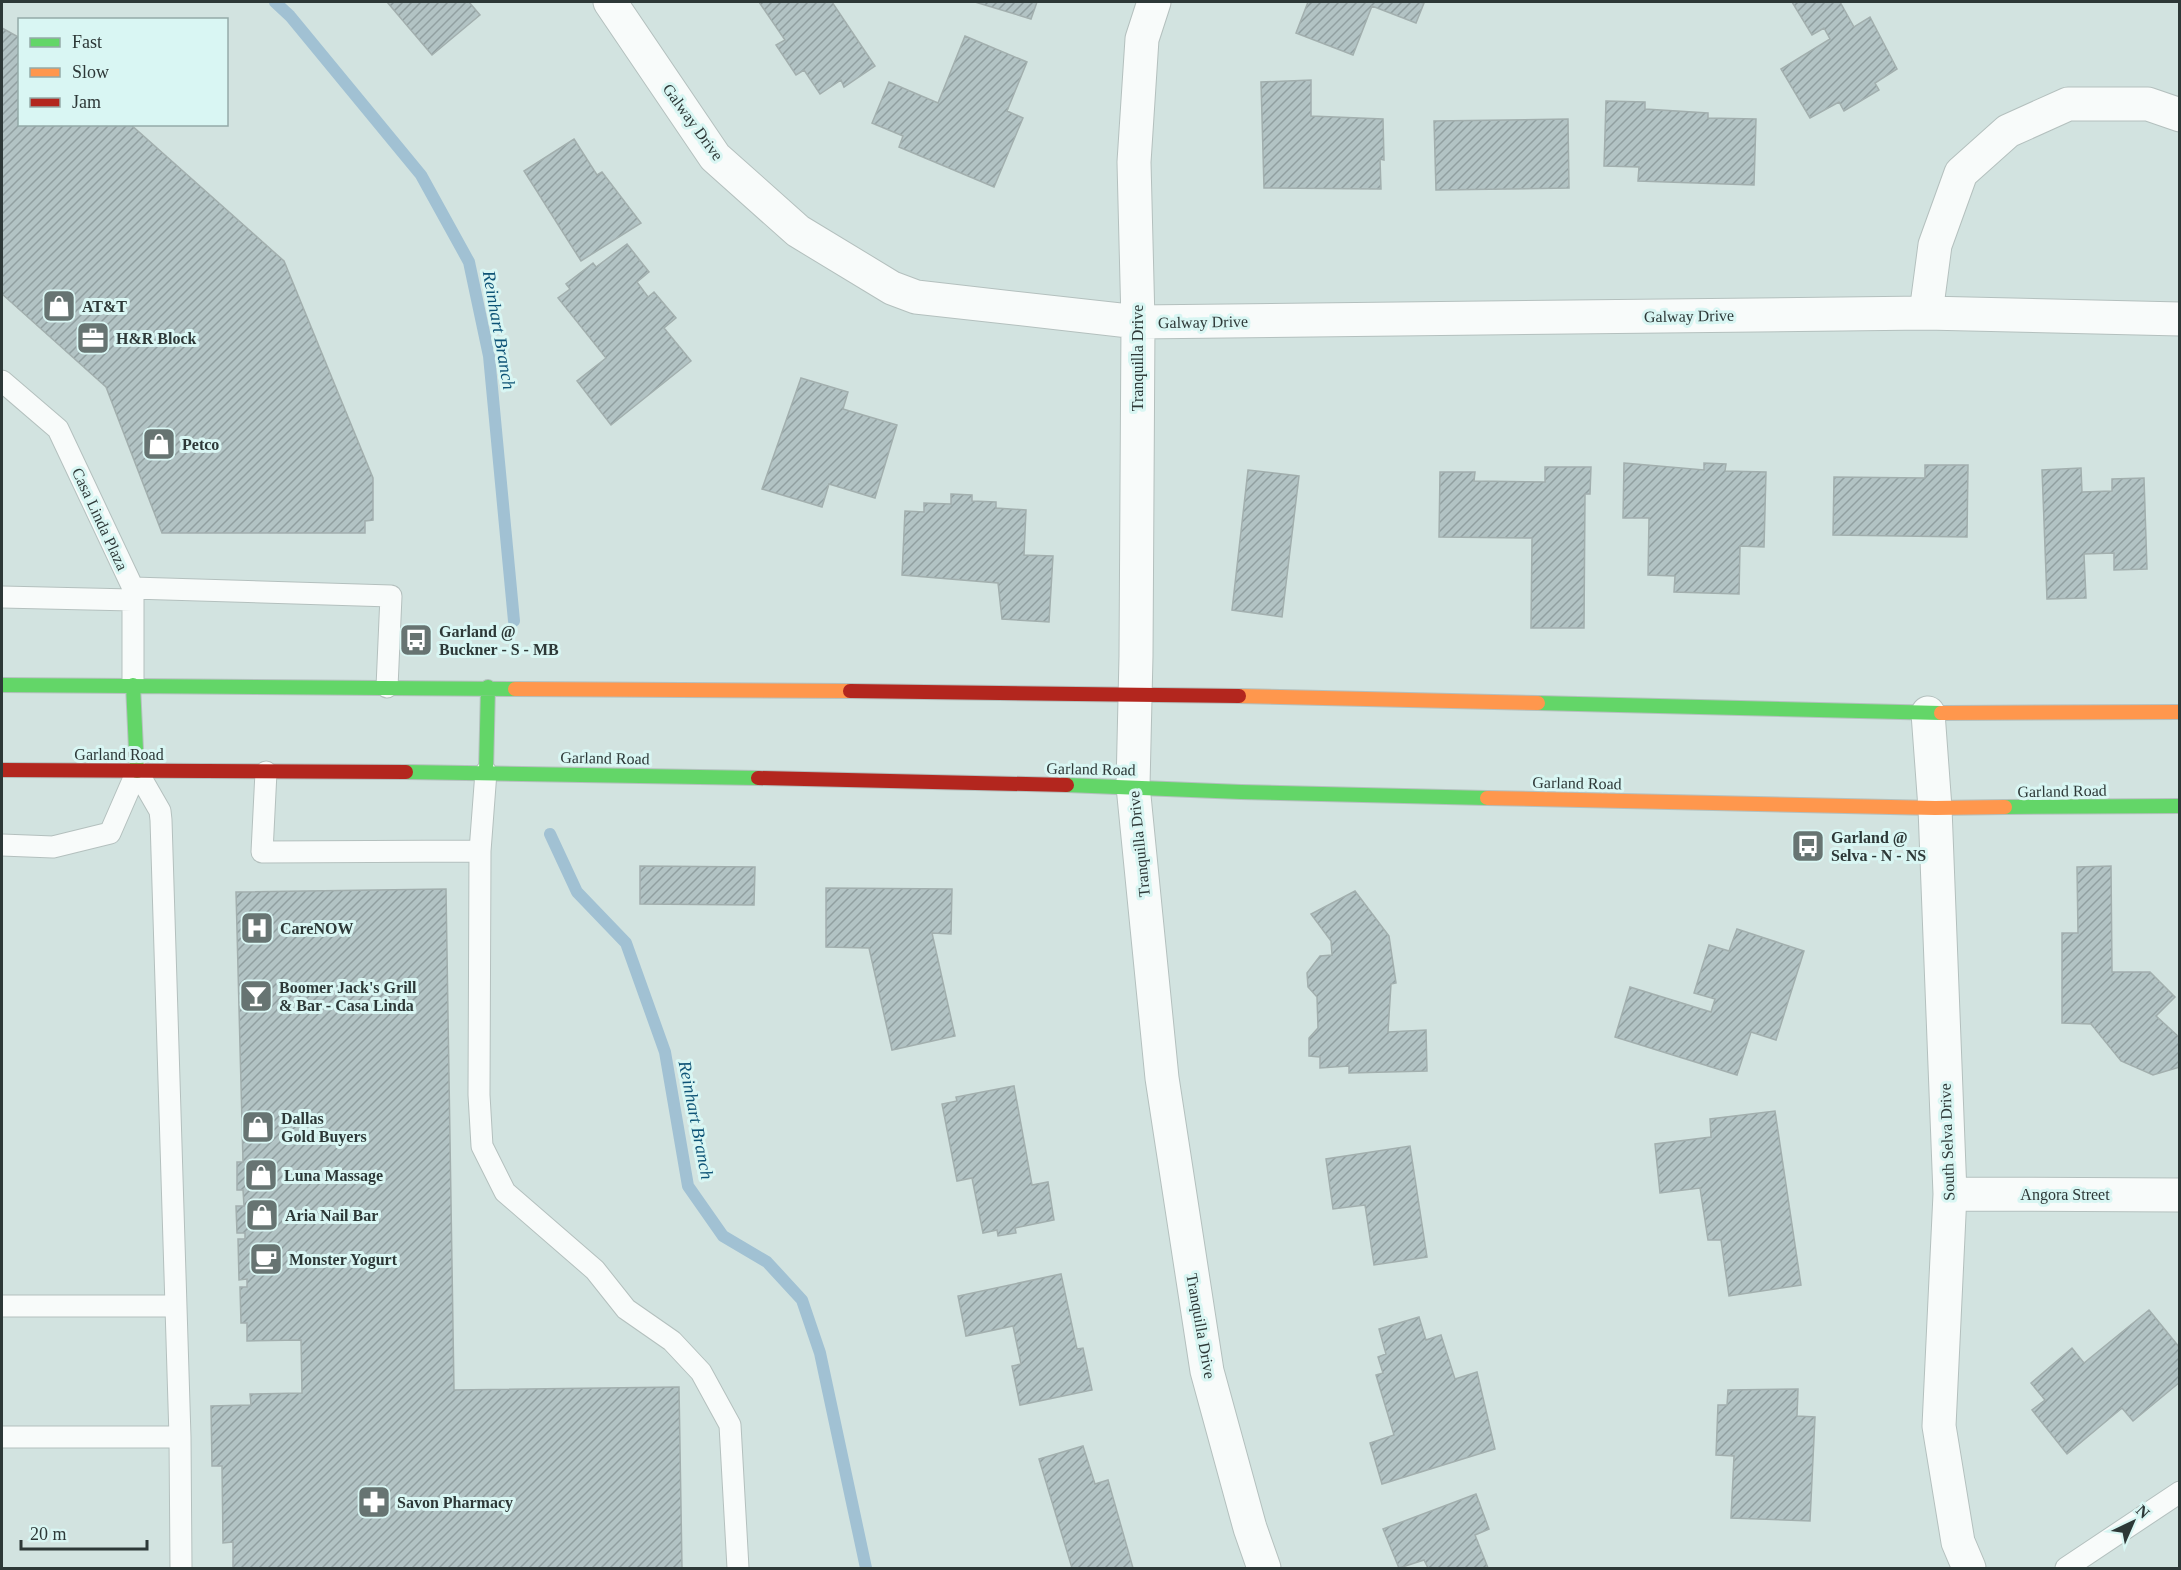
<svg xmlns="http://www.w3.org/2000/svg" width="2181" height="1570" font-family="Georgia,serif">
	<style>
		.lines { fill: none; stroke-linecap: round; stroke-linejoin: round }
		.stream { stroke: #a1c1d3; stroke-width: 12 }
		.building { fill: url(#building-hatch); stroke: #a2afae; stroke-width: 1.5 }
		.lane-casing { stroke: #b4c0be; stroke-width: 23 }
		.street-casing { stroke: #b4c0be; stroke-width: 35 }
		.fast-casing { stroke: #b4c0be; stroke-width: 16 }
		.slow-casing { stroke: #b4c0be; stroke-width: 16 }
		.jam-casing { stroke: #b4c0be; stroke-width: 16 }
		.lane { stroke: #f8fbfa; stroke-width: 21 }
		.street { stroke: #f8fbfa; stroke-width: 33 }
		.fast { stroke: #63d668; stroke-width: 14 }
		.slow { stroke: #ff974d; stroke-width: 14 }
		.jam { stroke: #b3261e; stroke-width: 14 }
		.labels { text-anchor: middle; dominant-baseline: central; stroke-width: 6; stroke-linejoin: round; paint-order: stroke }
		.street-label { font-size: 16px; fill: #2d3837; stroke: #d9f6f3 }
		.poi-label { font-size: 16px; font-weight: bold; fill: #2d3837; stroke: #d9f6f3; text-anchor: start }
		.water-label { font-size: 18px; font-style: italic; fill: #0d5376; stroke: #d9f6f3 }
	</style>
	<defs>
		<pattern id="building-hatch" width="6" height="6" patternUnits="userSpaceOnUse" patternTransform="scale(1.5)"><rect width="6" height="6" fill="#b2c3c4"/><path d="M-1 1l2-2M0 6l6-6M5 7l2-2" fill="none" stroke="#919fa0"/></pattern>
	</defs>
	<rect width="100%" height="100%" fill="#d2e3e0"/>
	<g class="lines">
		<!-- stream -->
		<path class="stream" d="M275,2l15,14 131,159 48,87 20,94 25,265
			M550,834l27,58 49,51 39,109 23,134 35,50 44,26 35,38 18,53 46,215"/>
	</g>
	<!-- building -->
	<path class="building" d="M387,2h82l11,13 -48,40z
		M759,2h73l43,64 -31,21 -3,-7 -21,14 -16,-24 -8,5 -20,-30 9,-5z
		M975,2h62l-6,17z
		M1308,2h111l5,1 -8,20 -44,-17 -19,49 -57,-22z
		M1792,2h48l14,25 16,-10 27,52 -22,14 4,7 -35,21 -5,-9 -29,16 -29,-49 49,-30 -6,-11 -12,7z
		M2,28l18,10v86h110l154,137 89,217v42l-8,1v12h-203l-56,-146 -104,-93z
		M965,36l62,26 -20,49 16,7 -29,69 -95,-40 4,-11 -31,-13 17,-41 49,21z
		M1311,80v36l72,3 1,41 -4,-1 1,30 -117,-1 -3,-106z
		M1606,101l39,1v7l63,4v5l48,1 -2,66 -116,-4 1,-14 -35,-1z
		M1568,119l1,69 -133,2 -2,-69z
		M574,139l23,36 5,-3 39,51 -60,38 -57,-90z
		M627,244l22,28 -12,10 11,15 6,-5 22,26 -12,10 27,33 -80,64 -34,-44 29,-23 -48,-60 12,-9 -4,-5 27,-21 3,4z
		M801,378l47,14 -5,17 54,16 -22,73 -46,-14 -7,23 -60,-18z
		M1624,463l80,7v-7l22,1 -1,7 41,1 -2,75 -24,-1 -1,48 -65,-2 1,-16 -27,-1 1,-57h-26z
		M1925,465h43l-1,72 -134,-2 1,-58 91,1z
		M1545,467h46l-1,27h-5l-1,134h-53l1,-90 -93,-1 1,-65h35l-1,9 71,1z
		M2081,468l1,24 30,-1v-12l32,-1 3,91 -33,1v-17l-30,1 2,44 -39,1 -5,-129z
		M1248,470l51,6 -17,141 -50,-7z
		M951,494l21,1v6l24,1v6l30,2 -2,45 29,1 -4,66 -47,-3 -4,-36 -96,-8 3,-64 19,1v-9l27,1z
		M640,866l115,1 -1,38 -114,-1z
		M2111,866l1,106h38l25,25 -19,19 23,21 1,30 -27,8 -32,-14 -30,-37 -29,-1v-90h16l-1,-66z
		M826,888l126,1 -1,45 -19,-1 23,103 -63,14 -23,-102 -43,-1z
		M446,889l8,501 225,-3 3,181h-449v-26l-10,1 -1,-77h-10l-1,-60 40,-1 -1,-11 52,-1 -1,-53 -54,1v-18h-6l-1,-36h7v-8l-8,1 -1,-41h7v-6h-8l-1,-27h8l-1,-16h-6v-28h6l-7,-270z
		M1355,891l34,45 7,47 -5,1 -3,48 38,-2 1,41 -78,2v-7l-29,2v-11l-11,-1v-18l9,-10 -1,-31 -9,-10 -1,-14 13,-17 12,-1 -1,-14 -20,-27z
		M1737,929l67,22 -28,89 -25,-8 -14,43 -122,-38 15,-50 81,25 4,-13 -21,-6 15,-48 20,6z
		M1014,1086l18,99 16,-3 6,38 -39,8 1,5 -18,3 -1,-6 -14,3 -11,-55 -15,3 -15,-77 15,-3 -1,-4z
		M1775,1111l26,174 -72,11 -8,-56h-13l-8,-52 -40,5 -5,-49 56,-7 -1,-18z
		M1410,1146l17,111 -53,8 -9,-60 -32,4 -7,-50z
		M1061,1274l16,75 6,-1 9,42 -72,15 -8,-39 9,-2 -8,-38 -47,10 -8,-40z
		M2149,1310l31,38v34l-47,39 -11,-13 -55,46 -35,-44 13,-10 -14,-17 41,-35 12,15z
		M1419,1317l7,23 15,-5 14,44 22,-7 18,77 -113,35 -12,-41 24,-8 -18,-60 7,-2 -5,-16 8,-3 -7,-25z
		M1798,1389l-1,27 18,1 -5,104 -79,-3 3,-62 -18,-1 2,-50h9l1,-15z
		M1083,1446l12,38 13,-4 25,88h-61l-33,-109z
		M1476,1494l13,35 -14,6 13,33h-60l-4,-8 -25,8 -16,-39z"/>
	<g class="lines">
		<defs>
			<path id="lane" d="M2,381l56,48 75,159v97
				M133,588l258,8 -4,91
				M2,597l130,3
				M137,771l23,40 1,9 19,617 1,131
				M266,772l-4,80 218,-1
				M486,772l-6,79 -1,244 3,51 23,46 90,78 31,39 46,32 29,31 29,53 8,143
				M2,845l51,2 57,-14 27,-62
				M2,1306h173
				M2,1437h178
				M2066,1568l114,-76"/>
			<path id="street" d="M610,2l105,155 83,74 94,57 24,9 222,25 788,-9 254,6
				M1154,2l-12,37 -8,123 4,160 -2,334 -3,130 29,292 45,293 43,157 14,40
				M1926,313l9,-68 26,-72 47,-42 60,-27h80l32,11
				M1928,713l7,95 15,386 -11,232 19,116 11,26
				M1950,1194l230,1"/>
			<path id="fast" d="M2,685l513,4
				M133,685l4,86
				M1538,703l403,10
				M406,772l352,6
				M486,772l2,-85
				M1067,785l174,7 246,6
				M2005,807l175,-1"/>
			<path id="slow" d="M515,689l335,2
				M1239,696l299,7
				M1941,713l239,-1
				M1487,798l448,10 70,-1"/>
			<path id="jam" d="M850,691l389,5
				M2,770l404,2
				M758,778l309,7"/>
		</defs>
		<!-- lane casing -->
		<use href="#lane" class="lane-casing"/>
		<!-- street casing -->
		<use href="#street" class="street-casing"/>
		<!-- fast casing -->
		<use href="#fast" class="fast-casing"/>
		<!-- slow casing -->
		<use href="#slow" class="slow-casing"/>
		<!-- jam casing -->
		<use href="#jam" class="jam-casing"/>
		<!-- lane -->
		<use href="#lane" class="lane"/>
		<!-- street -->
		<use href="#street" class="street"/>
		<!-- fast -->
		<use href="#fast" class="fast"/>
		<!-- slow -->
		<use href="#slow" class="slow"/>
		<!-- jam -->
		<use href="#jam" class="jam"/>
	</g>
	<!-- icons -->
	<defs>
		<symbol id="shop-square" viewBox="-11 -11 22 22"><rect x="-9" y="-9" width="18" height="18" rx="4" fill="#677472" stroke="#d9f6f3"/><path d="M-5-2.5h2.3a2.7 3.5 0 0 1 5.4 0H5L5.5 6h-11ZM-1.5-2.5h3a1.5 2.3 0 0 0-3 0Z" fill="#fff"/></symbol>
		<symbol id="office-square" viewBox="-11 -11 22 22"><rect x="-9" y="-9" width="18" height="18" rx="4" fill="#677472" stroke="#d9f6f3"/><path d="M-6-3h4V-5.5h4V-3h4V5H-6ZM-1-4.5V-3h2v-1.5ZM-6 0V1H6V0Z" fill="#fff"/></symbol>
		<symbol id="bus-square" viewBox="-11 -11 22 22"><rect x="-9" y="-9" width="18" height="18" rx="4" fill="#677472" stroke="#d9f6f3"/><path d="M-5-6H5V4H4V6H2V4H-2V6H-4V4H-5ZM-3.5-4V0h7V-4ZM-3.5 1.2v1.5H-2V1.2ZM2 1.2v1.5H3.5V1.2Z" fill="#fff"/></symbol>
		<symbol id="hospital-square" viewBox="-11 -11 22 22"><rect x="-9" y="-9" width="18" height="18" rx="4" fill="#677472" stroke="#d9f6f3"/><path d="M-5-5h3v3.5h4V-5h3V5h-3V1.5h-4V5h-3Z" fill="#fff"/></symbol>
		<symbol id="bar-square" viewBox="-11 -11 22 22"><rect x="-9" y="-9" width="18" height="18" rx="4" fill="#677472" stroke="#d9f6f3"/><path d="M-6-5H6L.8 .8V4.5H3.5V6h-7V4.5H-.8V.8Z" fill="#fff"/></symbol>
		<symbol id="cafe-square" viewBox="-11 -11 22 22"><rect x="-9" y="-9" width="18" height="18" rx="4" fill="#677472" stroke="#d9f6f3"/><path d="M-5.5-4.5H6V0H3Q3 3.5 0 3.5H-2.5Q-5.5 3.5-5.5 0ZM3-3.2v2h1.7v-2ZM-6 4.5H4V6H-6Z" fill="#fff"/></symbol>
		<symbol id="pharmacy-square" viewBox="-11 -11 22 22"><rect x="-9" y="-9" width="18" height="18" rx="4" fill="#677472" stroke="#d9f6f3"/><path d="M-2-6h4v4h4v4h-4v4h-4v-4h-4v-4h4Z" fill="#fff"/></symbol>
	</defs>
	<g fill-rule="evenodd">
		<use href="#shop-square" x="40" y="287" width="38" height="38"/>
		<use href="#office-square" x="74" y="319" width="38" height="38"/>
		<use href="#shop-square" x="140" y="425" width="38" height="38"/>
		<use href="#bus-square" x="397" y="621" width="38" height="38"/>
		<use href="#bus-square" x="1789" y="827" width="38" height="38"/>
		<use href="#hospital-square" x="238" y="909" width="38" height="38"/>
		<use href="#bar-square" x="237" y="977" width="38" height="38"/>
		<use href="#shop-square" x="239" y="1108" width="38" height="38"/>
		<use href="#shop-square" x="242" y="1156" width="38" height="38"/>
		<use href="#shop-square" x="243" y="1196" width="38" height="38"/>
		<use href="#cafe-square" x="247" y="1240" width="38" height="38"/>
		<use href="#pharmacy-square" x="355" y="1483" width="38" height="38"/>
	</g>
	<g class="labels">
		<!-- street labels -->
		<g class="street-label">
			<text transform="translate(693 122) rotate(54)">Galway Drive</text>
			<text transform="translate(1689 316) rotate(-1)">Galway Drive</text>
			<text transform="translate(1203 322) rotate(-1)">Galway Drive</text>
			<text transform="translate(1137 358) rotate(-90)">Tranquilla Drive</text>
			<text transform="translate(100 519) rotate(65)">Casa Linda Plaza</text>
			<text x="119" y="754">Garland Road</text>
			<text transform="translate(605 758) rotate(1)">Garland Road</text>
			<text transform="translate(1091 769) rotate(1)">Garland Road</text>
			<text transform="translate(1577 783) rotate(1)">Garland Road</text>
			<text transform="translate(2062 791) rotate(-1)">Garland Road</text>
			<text transform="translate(1139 844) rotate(-96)">Tranquilla Drive</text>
			<text transform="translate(1947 1142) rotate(-92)">South Selva Drive</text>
			<text x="2065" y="1194">Angora Street</text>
			<text transform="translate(1201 1326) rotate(80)">Tranquilla Drive</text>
		</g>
		<!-- poi labels -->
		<g class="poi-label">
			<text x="82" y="306">AT&amp;T</text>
			<text x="116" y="338">H&amp;R Block</text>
			<text x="182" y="444">Petco</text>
			<text x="439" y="631">Garland @<tspan x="439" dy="18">Buckner - S - MB</tspan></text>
			<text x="1831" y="837">Garland @<tspan x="1831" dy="18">Selva - N - NS</tspan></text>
			<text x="280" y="928">CareNOW</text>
			<text x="279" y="987">Boomer Jack's Grill<tspan x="279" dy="18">&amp; Bar - Casa Linda</tspan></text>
			<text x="281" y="1118">Dallas<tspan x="281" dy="18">Gold Buyers</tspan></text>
			<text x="284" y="1175">Luna Massage</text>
			<text x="285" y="1215">Aria Nail Bar</text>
			<text x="289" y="1259">Monster Yogurt</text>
			<text x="397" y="1502">Savon Pharmacy</text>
		</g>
		<!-- water labels -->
		<g class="water-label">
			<text transform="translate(499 330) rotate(80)">Reinhart Branch</text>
			<text transform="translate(696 1120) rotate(79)">Reinhart Branch</text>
		</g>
	</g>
	<!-- border -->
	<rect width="2181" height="1570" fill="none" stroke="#2d3837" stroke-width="6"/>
	<!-- legend -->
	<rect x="18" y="18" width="210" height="108" fill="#d9f6f3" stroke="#94aaa8" stroke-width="1.5"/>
	<rect x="30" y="38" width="30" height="9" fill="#63d668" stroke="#94aaa8" stroke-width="1.5"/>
	<text x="72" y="48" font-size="18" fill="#2d3837">Fast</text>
	<rect x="30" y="68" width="30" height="9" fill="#ff974d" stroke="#94aaa8" stroke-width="1.5"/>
	<text x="72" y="78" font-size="18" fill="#2d3837">Slow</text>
	<rect x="30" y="98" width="30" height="9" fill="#b3261e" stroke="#94aaa8" stroke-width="1.5"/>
	<text x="72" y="108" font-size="18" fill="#2d3837">Jam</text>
	<!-- north arrow -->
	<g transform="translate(2133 1522) rotate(44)" stroke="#d9f6f3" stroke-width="4.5" paint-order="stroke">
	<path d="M0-4.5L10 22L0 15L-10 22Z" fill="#2d3837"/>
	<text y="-9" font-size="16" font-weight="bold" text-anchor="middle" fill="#2d3837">N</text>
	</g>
	<!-- scale -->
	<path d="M21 1540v9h126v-9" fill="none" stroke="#2d3837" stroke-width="3"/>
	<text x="30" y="1540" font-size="18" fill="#2d3837" stroke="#d9f6f3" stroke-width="4.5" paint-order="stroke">20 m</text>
</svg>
